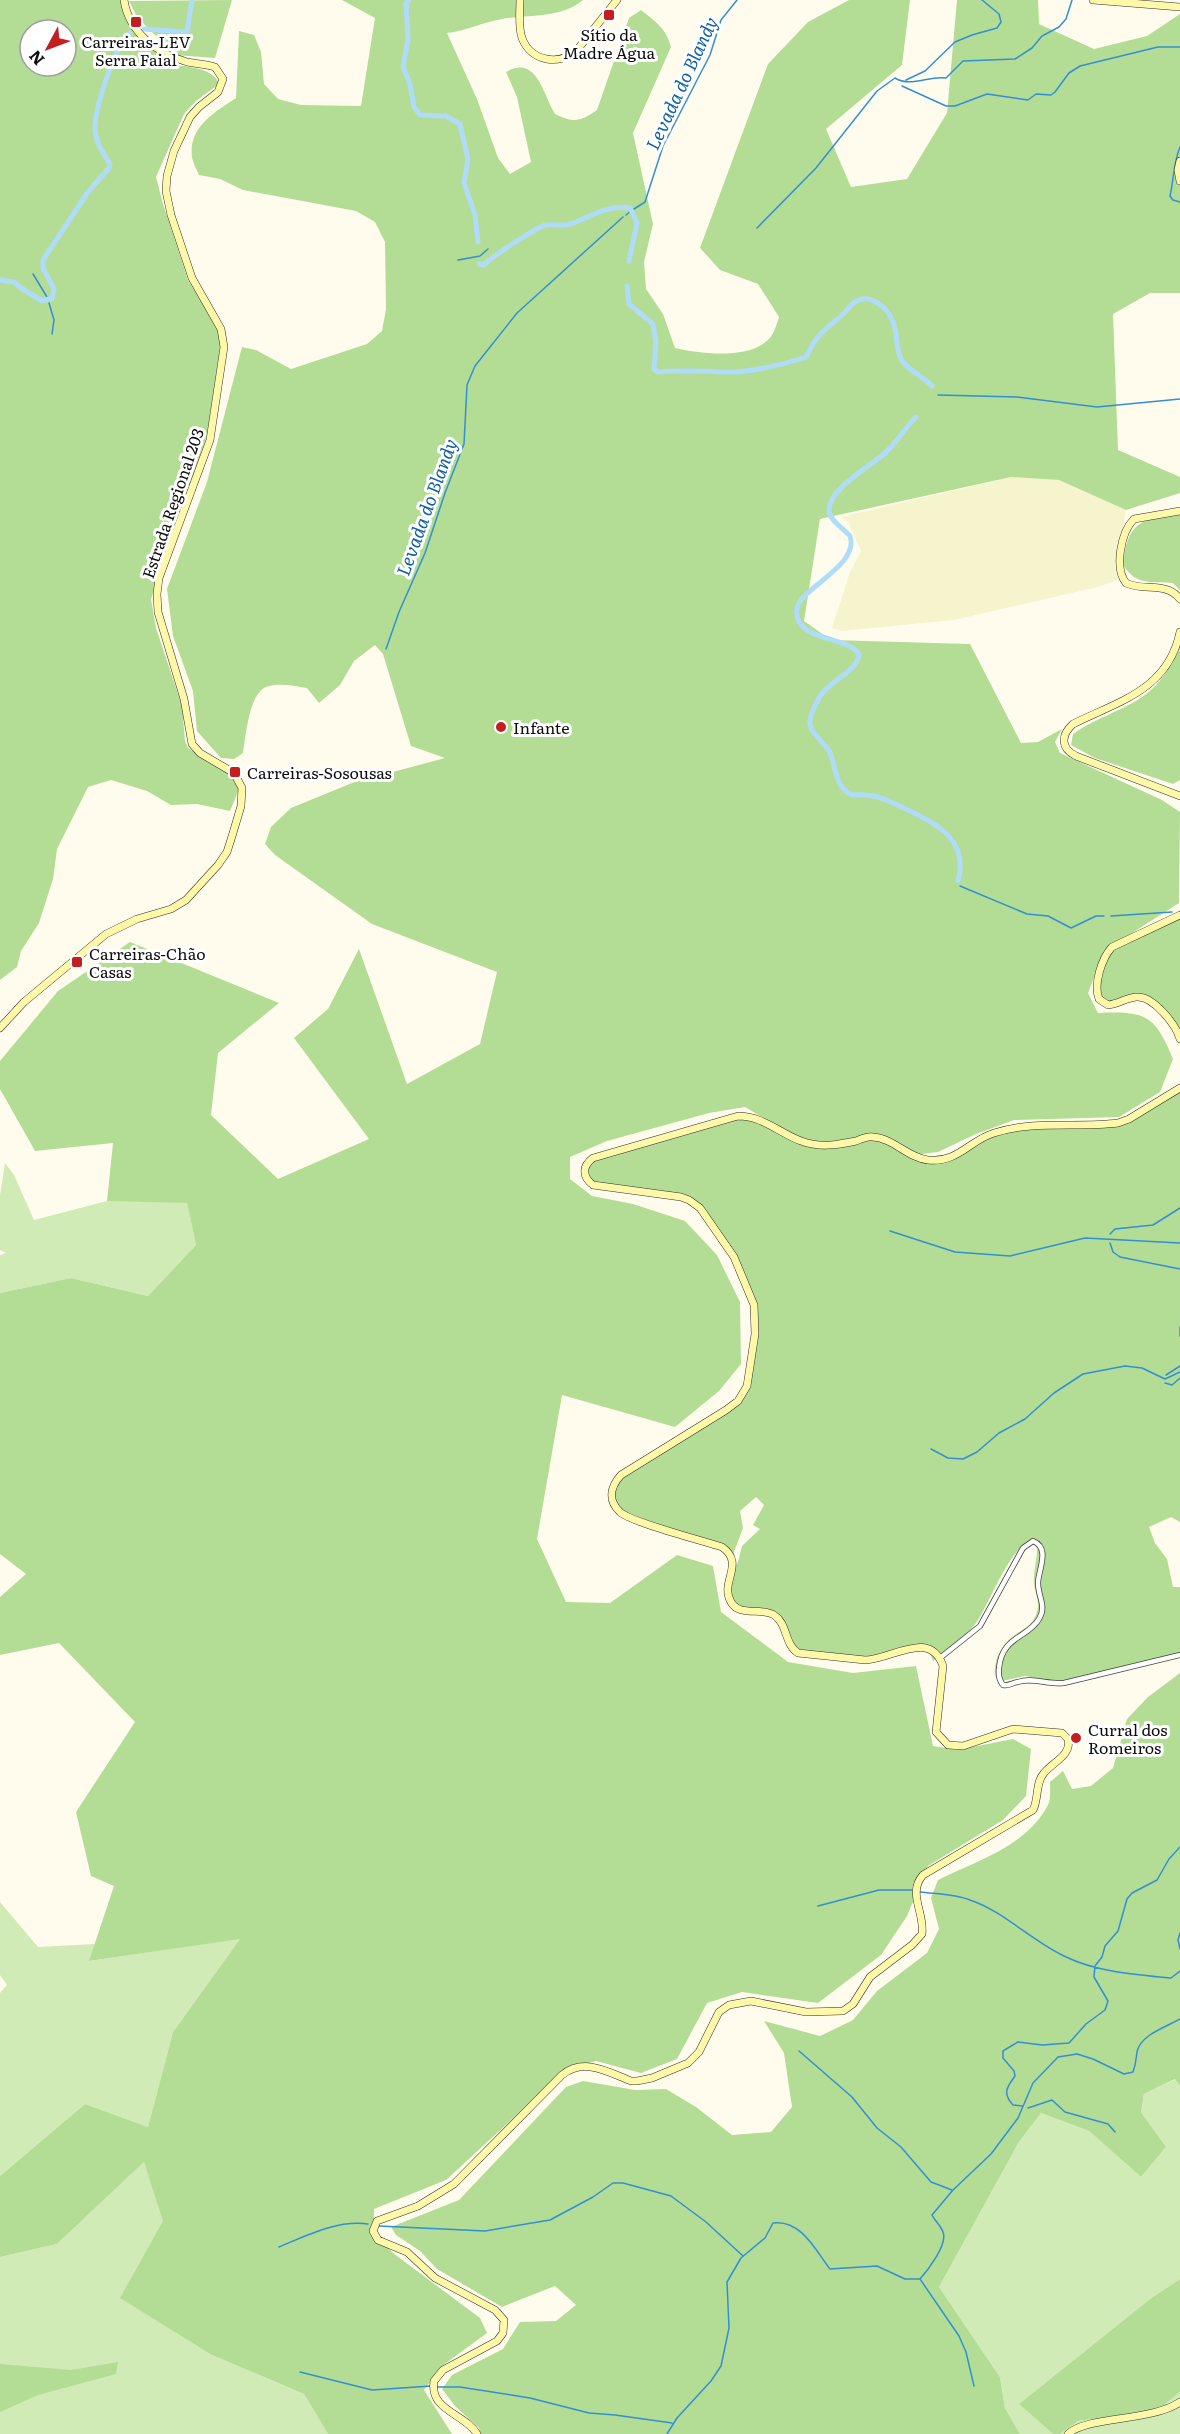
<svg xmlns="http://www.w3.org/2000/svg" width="1180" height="2434" font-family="Literata,serif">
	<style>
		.farmland { fill: #f6f4cd }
		.green { fill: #d0ebb6 }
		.forest { fill: #b3dd94; fill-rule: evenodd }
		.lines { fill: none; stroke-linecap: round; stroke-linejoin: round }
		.stream { stroke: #338fd4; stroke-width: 1.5 }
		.canal { stroke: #b0dcf9; stroke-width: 5 }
		.minor-casing { stroke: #404040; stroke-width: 6 }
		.secondary-casing { stroke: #2f2f2f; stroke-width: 8 }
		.minor { stroke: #fff; stroke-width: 4.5 }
		.secondary { stroke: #fff8a9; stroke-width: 7 }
		.poi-dot { fill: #c51e21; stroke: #fff; stroke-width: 2 }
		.labels { text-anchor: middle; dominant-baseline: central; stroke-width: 6; stroke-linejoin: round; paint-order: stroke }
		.poi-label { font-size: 16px; fill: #0d0d0d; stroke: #fff; text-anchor: start }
		.street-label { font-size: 16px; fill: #0d0d0d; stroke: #fff }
		.water-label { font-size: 18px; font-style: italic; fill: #1060a6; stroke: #fff }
	</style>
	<rect width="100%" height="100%" fill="#fffcee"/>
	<!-- farmland -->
	<path class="farmland" d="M1011,477l48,3 67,30 -7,41 -4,13 2,16 -19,7 -144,33 -112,11 -10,-3 18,-56 11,-21 -13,-29 -7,-5z"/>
	<!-- green -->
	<path class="green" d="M5,1163l9,12 20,45 73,-19 80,1 9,43 -48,51 -77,-18 -71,15v-38l6,-2 -6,-3v-55z
		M0,1902l38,45 57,-3 -5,17 151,-23 -68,94 -25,95 -63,-23 -85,72v-183l7,-8 -7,-10z
		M1176,2079l4,7v193l-30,20 -131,105 34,30h-33l-15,-26 -5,-31 -61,-90 80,-145 22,-29 48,18 52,46 25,-30 -25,-35 3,-18z
		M144,2162l68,193 92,39 24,40h-328v-177l57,-13z
		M1180,2392v42h-120l18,-13 81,-12z"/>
	<!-- forest -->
	<path class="forest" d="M0,0h121l15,31 19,16 12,17c16,3 46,2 52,20l-23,17 -12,13 -28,63 7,27 25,76 29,46 4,16 -14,93 -56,164 5,29 26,78 3,35 3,7 44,28 7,13 -9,22 -33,-7 -26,1 -24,-14 -36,-11 -23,7 -31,62 -4,30 -14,44 -18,28 -4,16 -17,13zM30,30h36v36h-36z
		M232,0l-17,58 -40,-3 -38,-38 -8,-16z
		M342,0h241c-23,19 -53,14 -81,19 -19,3 -36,12 -55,14l30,66 21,59 12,16 21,-12 -14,-65 -11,-25c31,-18 37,23 49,42 19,9 25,8 42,-4l32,-92 12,-8c15,12 25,18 30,37l-38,86 20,91 -9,38 2,27 17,25 12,34c26,6 80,13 97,-13 3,-5 5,-12 7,-18l-21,-33 -38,-14 -20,-22 68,-184 40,-42 41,-22h61l-8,65 -76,64 25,58 56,-8 40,-66 10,-113h81l1,24 55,25 53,-13 33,-22v279h-30l-37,21 5,136 62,27v16l-54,17 -67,-30 -48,-3 -191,42 -16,102 27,19 139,4 51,99 17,-1 24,-13 -7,13 5,11 102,47 18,12 -1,91 -75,48 -16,42 10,20c48,-2 57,2 75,46l-13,33 -41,25 -105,3 -38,14 -38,18 -25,3 4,2 31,1 46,-25 135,-14 51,-32v435l-9,-5 -22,10 6,16 12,16 6,28h7v67l-120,29 -35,-7 -23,5 -6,-3c-4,-15 4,-31 16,-41 9,-7 20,-11 24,-22 5,-13 -1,-20 -2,-32 -1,-11 3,-22 3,-33l-1,-5 -6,-4c-25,14 -38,59 -54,82 -11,16 -30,26 -43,38l-4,-11 -6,-3 -49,13 -76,-7 -17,-31 -19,-11 -16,-1 -15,-8 -1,-26 8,-14 4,-16 18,-17 -7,-4 11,-20 -8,-8 -16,14 3,17 -11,29 -10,-10 -98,-32 -13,-19 10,-21 105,-65 21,-24 8,-52 -4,-37 -8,-20 -43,-69 -11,-8 -90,-13 -14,-10 8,-19 145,-42 63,24 -56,-33 -36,6 -102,28 -37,16v22l22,17 41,8 52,17 32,34 23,47 1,62 -22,27 -44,36 -113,-32 -25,144 29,63 44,1 67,-48 36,11 8,46 67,50 65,11 63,-7 17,80 24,4 56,-11 18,10 -5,47 -23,24 -75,46 -21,50 -26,39 -63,48 -76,-11 -35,11 -30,56 -36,14 -45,-12 -36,11 -52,51 -62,57 -72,29v24l19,20 87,65 7,15 -45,33 -18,24 28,44h-124l-24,-40 -92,-39 -92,-57 43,-77 -19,-59 -87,82 -57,13v-81l85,-72 63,23 25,-95 67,-93 -151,22 25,-75 -23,-10 -15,-64 59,-90 -76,-79 -59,12v-58l26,-23 -26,-20v-261l71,-15 77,18 48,-51 -9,-42 -80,-2 6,-58 -78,8 -35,-62v-28l58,-70 72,-49 149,61 -61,50 -7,62 67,64 91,-40 -75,-101 34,-29 31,-60 48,135 73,-40 17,-72 -125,-48 -97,-69 -10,-11 6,-17 20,-19 61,-25 93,-25 -34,-12 -28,-92 -8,-9 -21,16 -14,24 -21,18 -12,-15c-12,-2 -26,-5 -38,-2 -20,4 -23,49 -26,67l-9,6 -13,-1 -24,-27 -4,-40 -20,-55 -6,-47 40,-107 35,-135 14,3 35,19 76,-25 15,-13 4,-22 -1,-67 -10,-20 -19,-11 -113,-21 -23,-11 -21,-4c-2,-5 -6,-12 -7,-18 -4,-30 23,-45 44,-59l3,-67 15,4 7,17 3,32 14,15 23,6 60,1 14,-88z
		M1180,514v76l-7,-7c-23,-2 -36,3 -50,-18 4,-43 18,-47 57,-51z
		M1180,646v134l-7,4 -78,-26 -24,-13 2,-11c27,-20 68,-27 88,-55 8,-9 13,-22 19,-33z
		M1180,916v123l-2,-7 -33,-33 -21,2 -8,4 -17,-6 3,-36 18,-20z
		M1180,1673v413l-5,-7 -31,15 -3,18 25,35 -25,30 -52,-46 -48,-18 -22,29 -80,145 61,90 5,31 15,26h-540l-1,-6 -24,-22 -13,-17 10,-14 51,-26 17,-27 36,-1 20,-16 -21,-19 -53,21 -65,-38 -17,-18 -24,-16 -5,-8 68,-27 107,-113 17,-6 52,9 31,-1 30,18 36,28 39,-3 21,-25 -8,-54 -20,-32 56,15 33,-16 24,-29 50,-38 12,-24 -8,-31 7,-18c39,-20 88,-33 110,-75 3,-6 2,-16 2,-23l13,-11 9,18 19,-3 22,-18 14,-49 21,-22z
		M1180,2279v113l-21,17 -81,12 -18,13h-7l-34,-30 131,-105z
		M118,2362l-2,12 -78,21 -38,17v-48l71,6z"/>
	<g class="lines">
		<!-- stream -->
		<path class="stream" d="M906,80l19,-9 30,-29 17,-7 25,-7 4,-6 -2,-8 -17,-14
			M902,86l44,20h9l32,-12 41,6 8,-6 15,1 4,-3 14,-19 11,-7 78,-19h22
			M1180,147c-7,17 -6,32 -10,49l3,4 7,2
			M634,209l11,-7 18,-56 47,-91 11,-35 16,-20
			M626,215l5,-4
			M757,228l59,-60 61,-77 18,-13c16,10 34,-3 51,0l17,-17 52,-2 17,-11 10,-12 17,-9 7,-8 6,-19
			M458,260l22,-4 8,-7
			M33,274l14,23
			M49,303l5,17 -2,14
			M938,395l79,2 80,10 83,-8
			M386,649l13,-37 26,-59 20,-60 19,-49 3,-59 8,-19 42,-53 106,-96
			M960,886l67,28 21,2 23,12 25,-12h8
			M1111,916l61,-4
			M890,1231l65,21 55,4 75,-18 95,5
			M1110,1234l5,-5 38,-4 27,-17
			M1110,1243l3,9 7,5 60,12
			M1180,1327v9
			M1166,1375l14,-9
			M1165,1383l7,2 8,-7
			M931,1449l17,9 15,1 14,-7 22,-19 26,-14 29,-26 29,-19 42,-8 17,2 23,11 15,-7
			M920,1892c16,2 35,2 50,8 33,11 62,41 94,56 32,16 72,19 107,22l9,-7
			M818,1906l61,-16h33
			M1180,1933l-2,7 2,9
			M799,2051l53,46 25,31 24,19 30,35 21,8
			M1022,2106l-9,-1c-11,-12 -6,-18 2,-29l-1,-5 -11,-13v-7l15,-9 24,3 27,-2 17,-19 19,-14 3,-9 -14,-24 1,-11 7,-9 3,-11 13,-15 9,-32 5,-6 25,-13 12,-21 11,-12
			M1028,2108l24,-8 13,12 43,12 7,8
			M379,2226l106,5 65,-11 43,-23 20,-14h10l48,13 35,26 37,34
			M279,2247c29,-12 58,-27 89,-23
			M920,2279l39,57 7,16 8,34
			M300,2372l72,18 59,-4
			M437,2387h23l70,11 59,15 26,2 57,8
			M667,2434l10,-16 34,-37 10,-15 8,-38 -2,-46 14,-24 24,-20 8,-15c28,-4 43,28 57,46l47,-3 28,13h15c8,-9 28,-35 23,-47 -2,-6 -8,-11 -11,-17l21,-25 38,-36 27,-36 15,-35 25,-26 19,-3 16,5 31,15 9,-2c3,-8 3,-13 4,-20 3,-17 29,-25 43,-33"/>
		<!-- canal -->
		<path class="canal" d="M409,0l-3,3 2,36 -5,28 7,17 4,23 6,8 26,1 14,8 8,35 -4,24 11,32 3,27
			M144,29l43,3 5,-32
			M479,264l5,1c7,-8 53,-38 62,-40 10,-1 18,2 27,-2 18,-7 37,-19 57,-15l7,15 -8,38
			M0,280l14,2 7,6 21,13 10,-3 2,-9 -11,-21v-8l45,-68 21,-24 1,-4c-7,-11 -14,-21 -15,-34 -1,-20 20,-85 35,-97
			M627,286l2,18 24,20 3,17 -2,28 4,3c22,-2 43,-1 65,0 25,1 60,-7 83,-15 12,-25 17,-25 36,-42 5,-4 8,-10 13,-13 11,-8 24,0 32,9 14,19 6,31 14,48 6,11 23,18 31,27
			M916,417c-10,10 -17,22 -27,32 -14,16 -61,38 -60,62 1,10 15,18 21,25 10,29 -49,52 -53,72 -5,34 50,27 62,46 0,17 -31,27 -40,44 -4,7 -10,18 -9,26 1,10 14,18 19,27 8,15 4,35 23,44 26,-2 33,5 56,15 31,15 61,31 50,71"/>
		<defs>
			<path id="minor" d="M940,1658l40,-32 43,-78 10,-7c18,7 5,30 5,42 0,14 9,23 1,36 -11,19 -37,17 -40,49 -1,7 0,12 4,17 7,1 8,-2 15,-3 15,-5 30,3 46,1l116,-28"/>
			<path id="secondary" d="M520,0c0,12 -2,27 2,38 9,24 38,28 55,12l40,-50
				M1093,0l87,7
				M1180,161l-2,9 2,11
				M1180,511l-46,8c-13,13 -20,49 -8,64 19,9 40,-2 54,16
				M1180,632c-12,58 -61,69 -107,92 -12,11 -13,24 3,32l104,40
				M1180,915l-68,32c-10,11 -19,37 -13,52l9,6c10,-1 18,-7 28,-8 17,-2 40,28 44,42
				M0,1028l24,-26 82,-68 31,-15 34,-10 15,-9 32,-35 9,-13 6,-19 8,-27 1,-18 -8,-15 -34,-20 -8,-9 -8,-45 -26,-87 -1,-18 2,-16 51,-138 14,-93 -3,-18 -29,-51 -21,-63 -5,-24 1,-15 7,-25 16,-34 9,-10 19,-15 5,-13 -8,-12c-9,-3 -18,-3 -28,-5 -30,-9 -58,-29 -63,-62
				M477,2434c-11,-20 -48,-23 -43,-53l9,-11 54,-29 6,-8 1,-13 -9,-10 -60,-32 -28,-26 -29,-12 -5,-9 4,-10 41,-15 36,-22 108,-109c22,-18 46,-3 69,6h6l15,-3 36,-15 11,-11 20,-40 10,-7 22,-4 55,11 37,-1 10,-7 17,-27 42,-32 10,-11c3,-21 -15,-41 1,-59l110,-65c6,-11 2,-27 11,-37 9,-11 28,-18 24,-34l-6,-6 -49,-4 -50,17 -15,-1 -12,-13 7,-66c-13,-38 -52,-6 -78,-6l-67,-7c-14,-9 -10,-29 -24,-38 -13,-8 -35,2 -43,-13 -12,-20 15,-38 -9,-55 -18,-6 -92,-25 -102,-35 -13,-12 -9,-26 1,-37l105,-65 12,-9 9,-15 8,-52 -1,-29 -20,-48 -34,-49 -11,-8 -8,-3 -88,-12c-11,-8 -11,-19 0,-27l145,-42c25,0 41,17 63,25 19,7 36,4 55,0 5,-2 12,-5 17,-4 20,1 35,21 55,23 30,3 42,-20 66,-27 39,-13 84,-5 124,-10l11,-4 51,-31
				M1068,2434c18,-18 83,-12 112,-32"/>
		</defs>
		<!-- minor casing -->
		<use href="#minor" class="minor-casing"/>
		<!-- secondary casing -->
		<use href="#secondary" class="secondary-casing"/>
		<!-- minor -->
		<use href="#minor" class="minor"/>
		<!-- secondary -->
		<use href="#secondary" class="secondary"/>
	</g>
	<!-- markers -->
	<g class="poi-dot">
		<rect x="603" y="9" width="12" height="12" rx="3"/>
		<rect x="130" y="16" width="12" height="12" rx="3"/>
		<circle cx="501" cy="727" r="6"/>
		<rect x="229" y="766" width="12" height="12" rx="3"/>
		<rect x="71" y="956" width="12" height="12" rx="3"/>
		<circle cx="1076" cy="1738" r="6"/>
	</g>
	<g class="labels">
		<!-- poi labels -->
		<g class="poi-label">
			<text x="609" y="34" text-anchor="middle">Sítio da<tspan x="609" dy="18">Madre Água</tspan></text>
			<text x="136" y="41" text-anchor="middle">Carreiras-LEV<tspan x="136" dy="18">Serra Faial</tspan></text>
			<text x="513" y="727">Infante</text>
			<text x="247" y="772">Carreiras-Sosousas</text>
			<text x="89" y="953">Carreiras-Chão<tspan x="89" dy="18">Casas</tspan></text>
			<text x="1088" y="1729">Curral dos<tspan x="1088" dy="18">Romeiros</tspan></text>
		</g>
		<!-- street labels -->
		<g class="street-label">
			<text transform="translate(172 503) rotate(-71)">Estrada Regional 203</text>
		</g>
		<!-- water labels -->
		<g class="water-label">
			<text transform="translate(681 83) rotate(-65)">Levada do Blandy</text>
			<text transform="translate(426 507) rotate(-70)">Levada do Blandy</text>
		</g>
	</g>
	<!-- north arrow -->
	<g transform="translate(48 48) rotate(229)"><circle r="28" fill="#ffffff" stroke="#9e9e9e" stroke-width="1.5"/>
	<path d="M0-4.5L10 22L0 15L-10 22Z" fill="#c51e21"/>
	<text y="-9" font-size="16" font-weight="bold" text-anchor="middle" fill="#0d0d0d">N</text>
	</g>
</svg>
